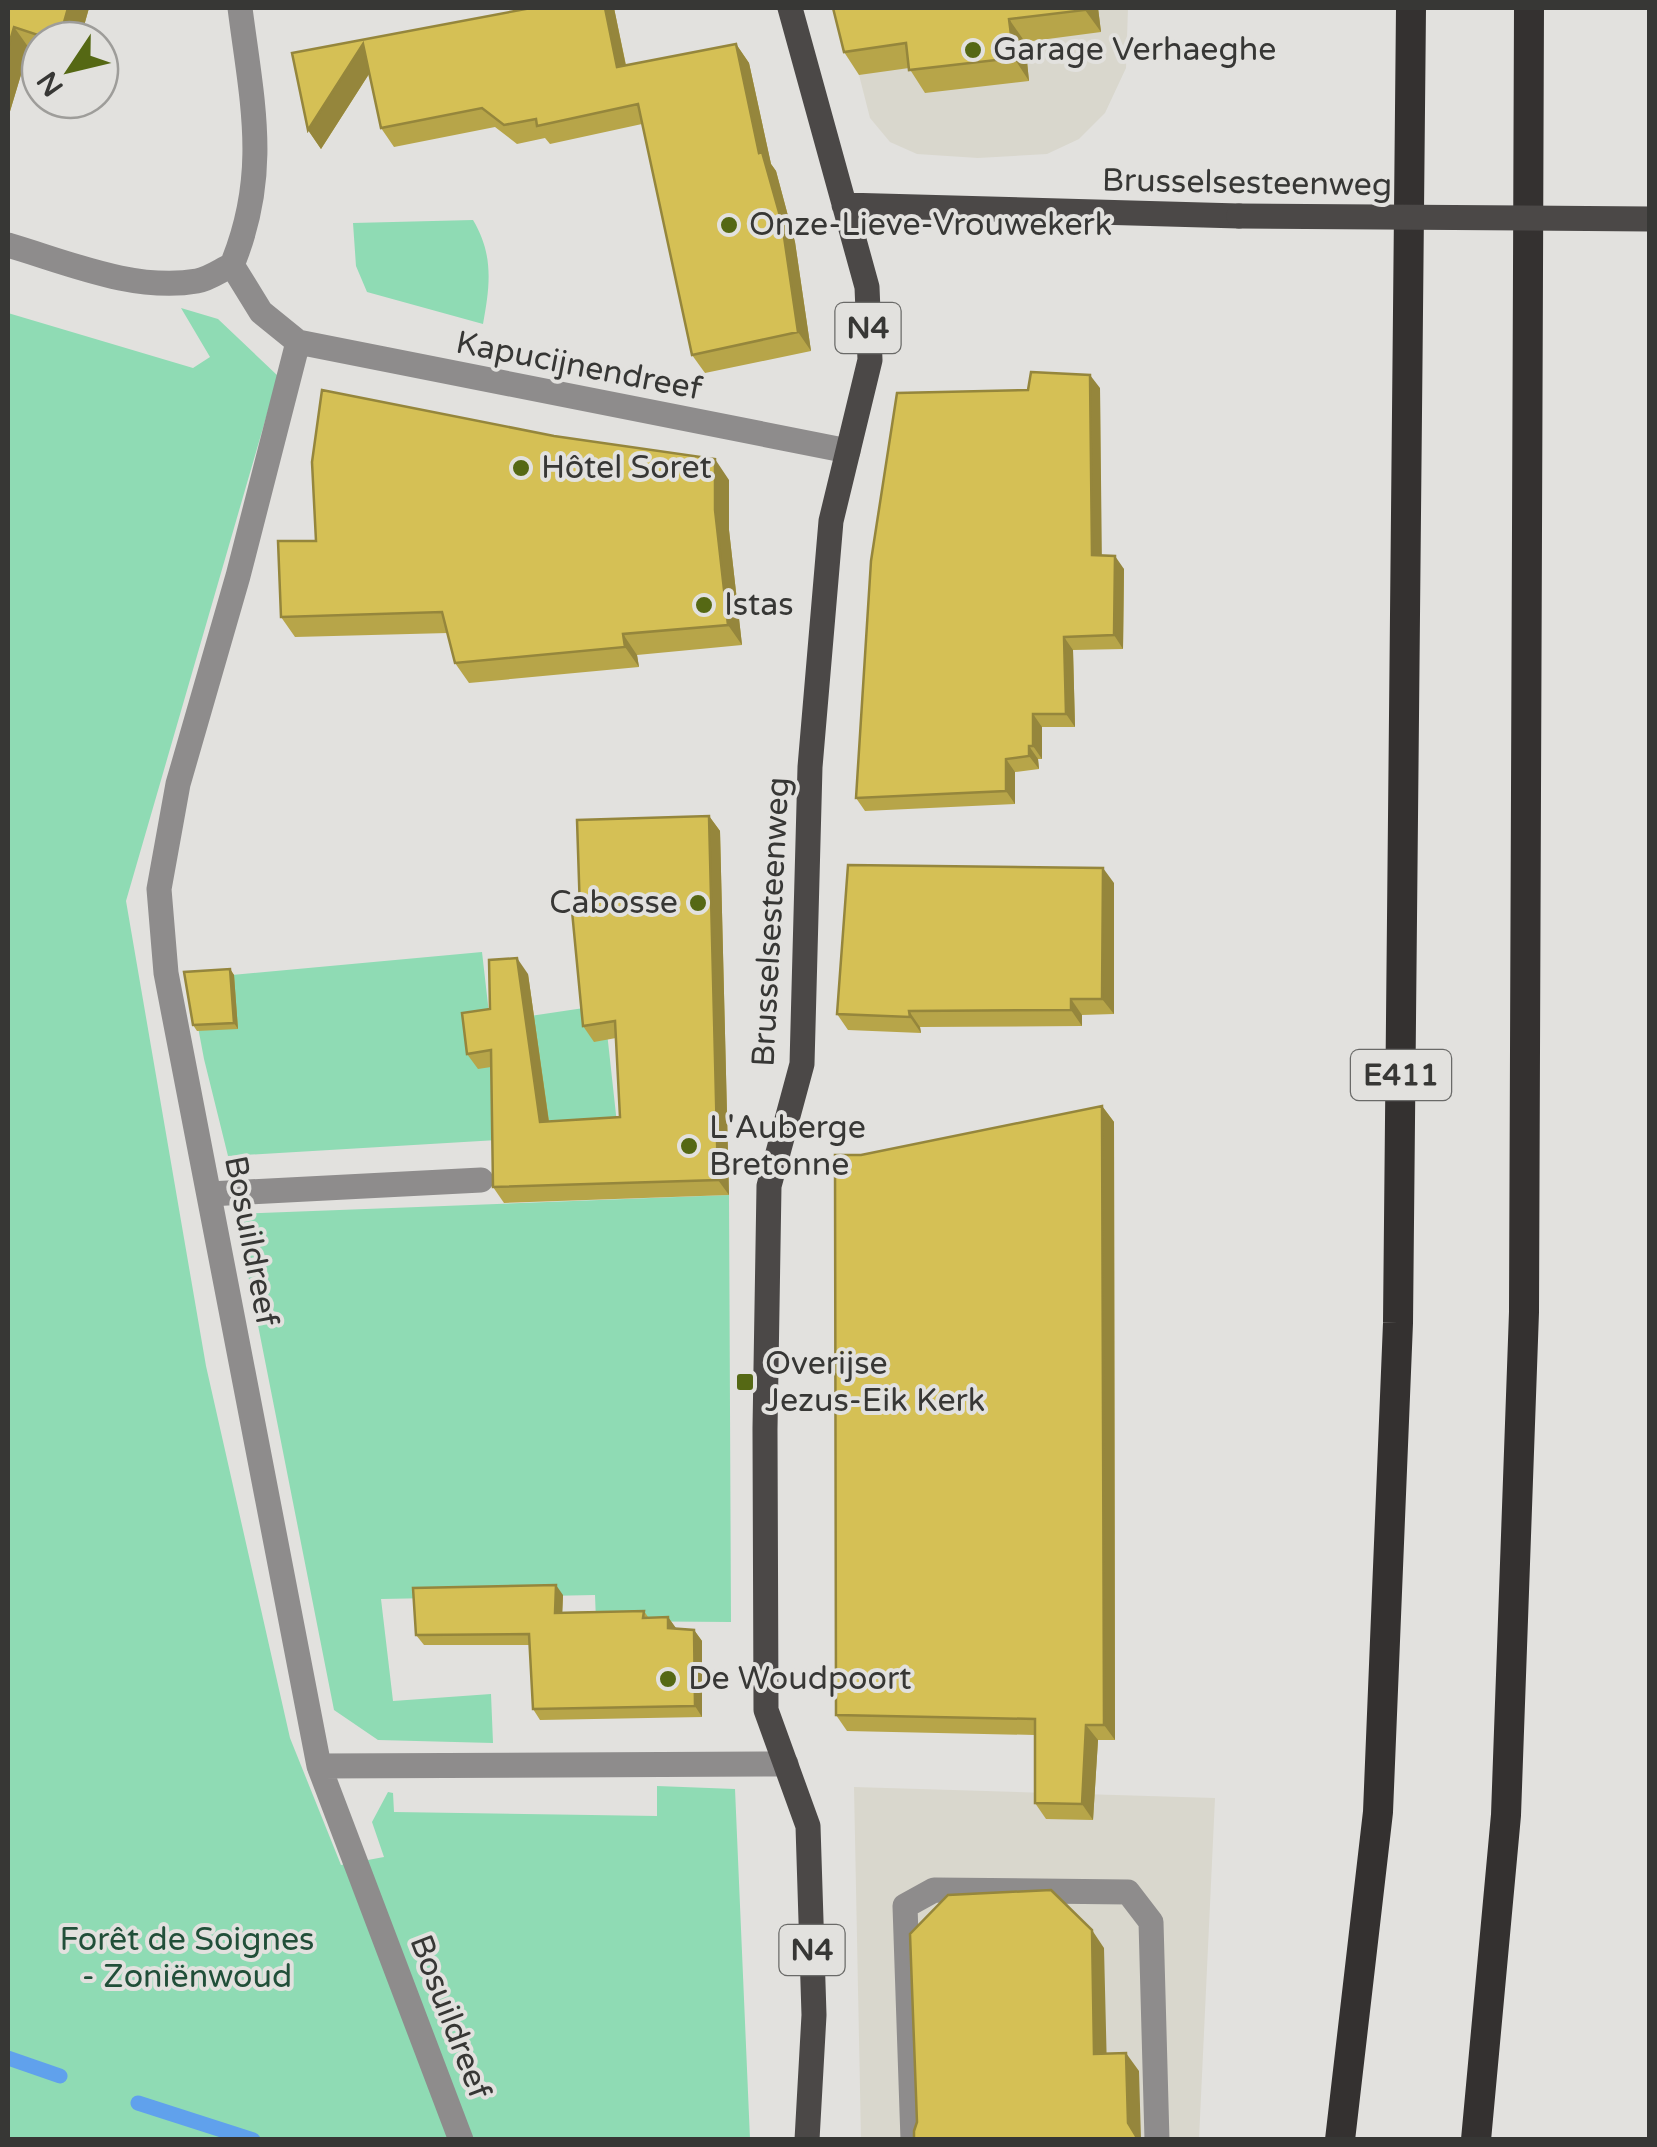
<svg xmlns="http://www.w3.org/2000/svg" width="1657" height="2147" font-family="'Varela Round',sans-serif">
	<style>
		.built { fill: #d9d7cd }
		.green { fill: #8fdbb4 }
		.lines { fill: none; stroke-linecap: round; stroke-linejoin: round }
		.stream { stroke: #60a1ec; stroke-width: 15 }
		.minor { stroke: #8e8c8c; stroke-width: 25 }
		.major { stroke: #4b4847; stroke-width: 25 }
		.highway { stroke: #343130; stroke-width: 30 }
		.major-bridge { stroke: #4b4847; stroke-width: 25 }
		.wall { fill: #b7a549 }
		.shaded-wall { fill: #95863c }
		.building { fill: #d5c055; stroke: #95863c; stroke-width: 2.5 }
		.poi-dot { fill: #556814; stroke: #e2e1de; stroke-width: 4 }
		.labels { text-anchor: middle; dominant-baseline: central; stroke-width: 8; stroke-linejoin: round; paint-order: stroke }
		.shield { fill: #e2e1de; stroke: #6a6a68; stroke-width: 2.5 }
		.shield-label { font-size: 30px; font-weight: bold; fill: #373735 }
		.poi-label { font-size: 32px; fill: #373735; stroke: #e2e1de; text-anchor: start }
		.street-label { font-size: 32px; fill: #373735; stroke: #e2e1de }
		.park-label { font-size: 32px; fill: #214f39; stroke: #e2e1de }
	</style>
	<rect width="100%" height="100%" fill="#e2e1de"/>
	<!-- built -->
	<path class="built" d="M842,8h286l-2,60 -21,45 -26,26 -32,15 -69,4 -61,-4 -27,-12 -20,-24z
		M854,1787l361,11 -16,341h-338z"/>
	<!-- green -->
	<path class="green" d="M473,220c21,35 17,66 10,104l-116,-32 -11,-26 -3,-43z
		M181,308l37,11 60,57 -152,525 80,465 84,372 51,127 43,-8 -12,-35 16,-30 5,1 1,19 263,4v-30l78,3 15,350h-742v-1826l185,55 17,-11z
		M482,952l8,70 114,-17 14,128 -390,23 -24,-97 -15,-80z
		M729,1195l2,427 -135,-1 -1,-26 -214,4 12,102 98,-7 2,49 -115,-3 -44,-30 -98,-496z"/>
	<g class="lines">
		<!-- stream -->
		<path class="stream" d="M8,2058l52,18
			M138,2103l115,37"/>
		<!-- minor -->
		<path class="minor" d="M8,245c58,17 127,47 189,36 12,-2 24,-11 35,-16
			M232,265l29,47 37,30 550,109
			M232,265c38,-92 20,-163 8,-257
			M298,342l-60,234 -60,208 -19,105 7,84 153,793 142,374
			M209,1194l272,-14
			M319,1766l467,-2
			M913,2140l-8,-234 29,-16 194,2 23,30 6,218"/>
		<!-- major -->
		<path class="major" d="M790,8l77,279 3,73 -39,161 -21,246 -8,297 -33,122 -4,243 1,281 42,116 6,189 -7,125
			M844,205l395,11"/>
		<!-- highway -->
		<path class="highway" d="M1340,2140l38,-328 20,-489 13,-1315
			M1476,2140l30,-325 18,-503 5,-1304"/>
		<!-- major-bridge -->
		<path class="major-bridge" d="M1239,216l411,3"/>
	</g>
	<!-- wall -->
	<path class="wall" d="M8,8h81l-9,32h-40v12l-11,-4 -21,70z
		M531,8h83l12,57 110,-21 13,19 22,101 5,7 19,71 16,109 -106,22 -13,-18 -50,-231 -92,20 -5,-6 -28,6 -22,-17 -101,20 -13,-19 -12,-54 -48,75 -13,-19 -16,-77z
		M833,8h265l3,24 -76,10 4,39 -104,12 -16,-25 -50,7 -15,-23z
		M1100,388l1,167 23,14 -1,80 -50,1 2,77h-33v32h-4l1,10 -24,3v32l-150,7 -9,-13 172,-408z
		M729,480v50l13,115 -105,10 2,12 -170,16 -14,-20 -7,-30 -153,4 -14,-20 35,-76z
		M709,816l11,15 9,364 -225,8 -11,-16 -2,-120 -13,2 -11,-15 23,-45 38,-35 21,147 71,-4 -4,-79 -22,4 -11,-16 -3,-115z
		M1114,883v131l-32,1v11l-162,1 1,6 -73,-3 -11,-16z
		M230,969l4,6 4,54 -41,2 -4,-6z
		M1102,1106l12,16 1,618h-17l-5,80 -47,-1 -11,-16v-68l-188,-4 -11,-16 25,-560z
		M563,1595l-1,17 82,-1 4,6h20l8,12 18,1 8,11v76l-162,3 -7,-11 -3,-64h-106l-8,-10z"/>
	<!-- shaded-wall -->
	<path class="shaded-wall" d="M68,8h21l-9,32h-21z
		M605,8h9l16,78 -13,-19z
		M1085,8h13l3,24 -16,-22z
		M1009,19l16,23 4,39 -15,-23z
		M14,27l15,21 -21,70v-70z
		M363,44l13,19 -55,86 -13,-19z
		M736,44l13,19 22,101 5,7 19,71 16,109 -13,-19z
		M1090,375l10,13 2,180 -10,-13z
		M715,459l14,21v50l13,115 -14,-20 -13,-115z
		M1115,556l9,13 -1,80 -9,-14z
		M623,634l14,21 2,12 -14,-20z
		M1064,637l9,13 2,77 -9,-13z
		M1033,714l9,13v32l-9,-13z
		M1029,746l9,13 1,10 -10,-13z
		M1006,759l9,13v32l-9,-13z
		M709,816l11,15 9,364 -11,-15z
		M1103,868l11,15v131l-12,-15z
		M517,958l11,16 23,163 -11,-15z
		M230,969l4,6 4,54 -4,-6z
		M1071,999l11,16v11l-11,-16z
		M909,1011l11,16 1,6 -11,-16z
		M1102,1106l12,16 1,618 -11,-15z
		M556,1585l7,10 -1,28 -7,-10z
		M668,1617l8,11 -1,11 -7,-11z
		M694,1630l8,11v76l-7,-11z
		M1086,1725l12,15 -5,80 -11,-16z
		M1092,1930l12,18 3,123 -13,-17z
		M1126,2053l13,18 2,69h-5l-8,-17z"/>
	<!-- building -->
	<path class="building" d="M8,8h60l-9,32h-6l-39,-13 -6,21z
		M531,8h74l12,59 119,-23 23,109 3,-1 20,71 16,109 -106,23 -54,-251 -101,22 -1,-7 -32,6 -22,-17 -101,20 -18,-84 -55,86 -16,-77z
		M833,8h252v2l-76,9 5,39 -105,12 -3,-27 -62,9z
		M1031,372l59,3 2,180 23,1 -1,79 -50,2 2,77h-33v32h-4v10l-23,3v32l-150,7 15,-237 26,-168 131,-3z
		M322,390l232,46 161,23v51l13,115 -105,9 2,13 -170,16 -13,-51 -161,5 -3,-76h38l-4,-79z
		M709,816l9,364 -225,7 -2,-137 -24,4 -5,-41 28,-4 -1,-49 28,-2 23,164 80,-5 -5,-96 -32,5 -11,-115h8l-3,-91z
		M848,865l255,3 -1,131h-31v11l-162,1 1,6 -73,-3z
		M230,969l4,54 -41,2 -9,-53z
		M1102,1106l2,619h-18l-4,79 -47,-1v-84l-199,-4 -1,-560h26z
		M556,1585l-1,28 89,-2 -1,7 25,-1v11l26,2 1,76 -162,3 -4,-75 -113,1 -3,-47z
		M1051,1890l41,40 2,124 32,-1 2,70 8,13v4h-222v-9l3,-9 -7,-188 38,-39z"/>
	<!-- markers -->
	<g class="poi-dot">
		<circle cx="973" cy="50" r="10"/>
		<circle cx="729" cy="225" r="10"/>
		<circle cx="521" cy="468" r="10"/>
		<circle cx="704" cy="605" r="10"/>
		<circle cx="698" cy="903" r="10"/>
		<circle cx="689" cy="1146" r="10"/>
		<rect x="735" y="1372" width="20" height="20" rx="5"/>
		<circle cx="668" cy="1679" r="10"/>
	</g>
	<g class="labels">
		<!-- shield labels -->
		<g class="shield">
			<rect x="835.5" y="303" width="65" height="50" rx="8"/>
			<rect x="1351" y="1050" width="100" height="50" rx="8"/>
			<rect x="779.5" y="1925" width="65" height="50" rx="8"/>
		</g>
		<g class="shield-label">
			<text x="868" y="328">N4</text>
			<text x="1401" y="1075">E411</text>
			<text x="812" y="1950">N4</text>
		</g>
		<!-- poi labels -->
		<g class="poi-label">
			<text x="993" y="50">Garage Verhaeghe</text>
			<text x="749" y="225">Onze-Lieve-Vrouwekerk</text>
			<text x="541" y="468">Hôtel Soret</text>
			<text x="724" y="605">Istas</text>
			<text x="678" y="903" text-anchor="end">Cabosse</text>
			<text x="709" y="1128">L'Auberge<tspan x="709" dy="37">Bretonne</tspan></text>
			<text x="765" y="1364">Overijse<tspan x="765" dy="37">Jezus-Eik Kerk</tspan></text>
			<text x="688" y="1679">De Woudpoort</text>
		</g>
		<!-- street labels -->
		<g class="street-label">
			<text transform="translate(1247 183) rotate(1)">Brusselsesteenweg</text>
			<text transform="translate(579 366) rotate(11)">Kapucijnendreef</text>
			<text transform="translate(771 922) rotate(-87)">Brusselsesteenweg</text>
			<text transform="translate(251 1241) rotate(79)">Bosuildreef</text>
			<text transform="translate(450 2017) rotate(69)">Bosuildreef</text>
		</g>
		<!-- park labels -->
		<g class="park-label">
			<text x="187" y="1940">Forêt de Soignes<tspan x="187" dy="37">- Zoniënwoud</tspan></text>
		</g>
	</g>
	<!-- border -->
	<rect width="1657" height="2147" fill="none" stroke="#373735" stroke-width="20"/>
	<!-- north arrow -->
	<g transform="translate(70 70) rotate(235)"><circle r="48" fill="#e2e1de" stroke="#9e9d9a" stroke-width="2.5"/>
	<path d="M0-8L18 38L0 25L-18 38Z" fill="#556814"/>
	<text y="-15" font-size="28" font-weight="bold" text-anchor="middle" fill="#373735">N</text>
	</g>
</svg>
